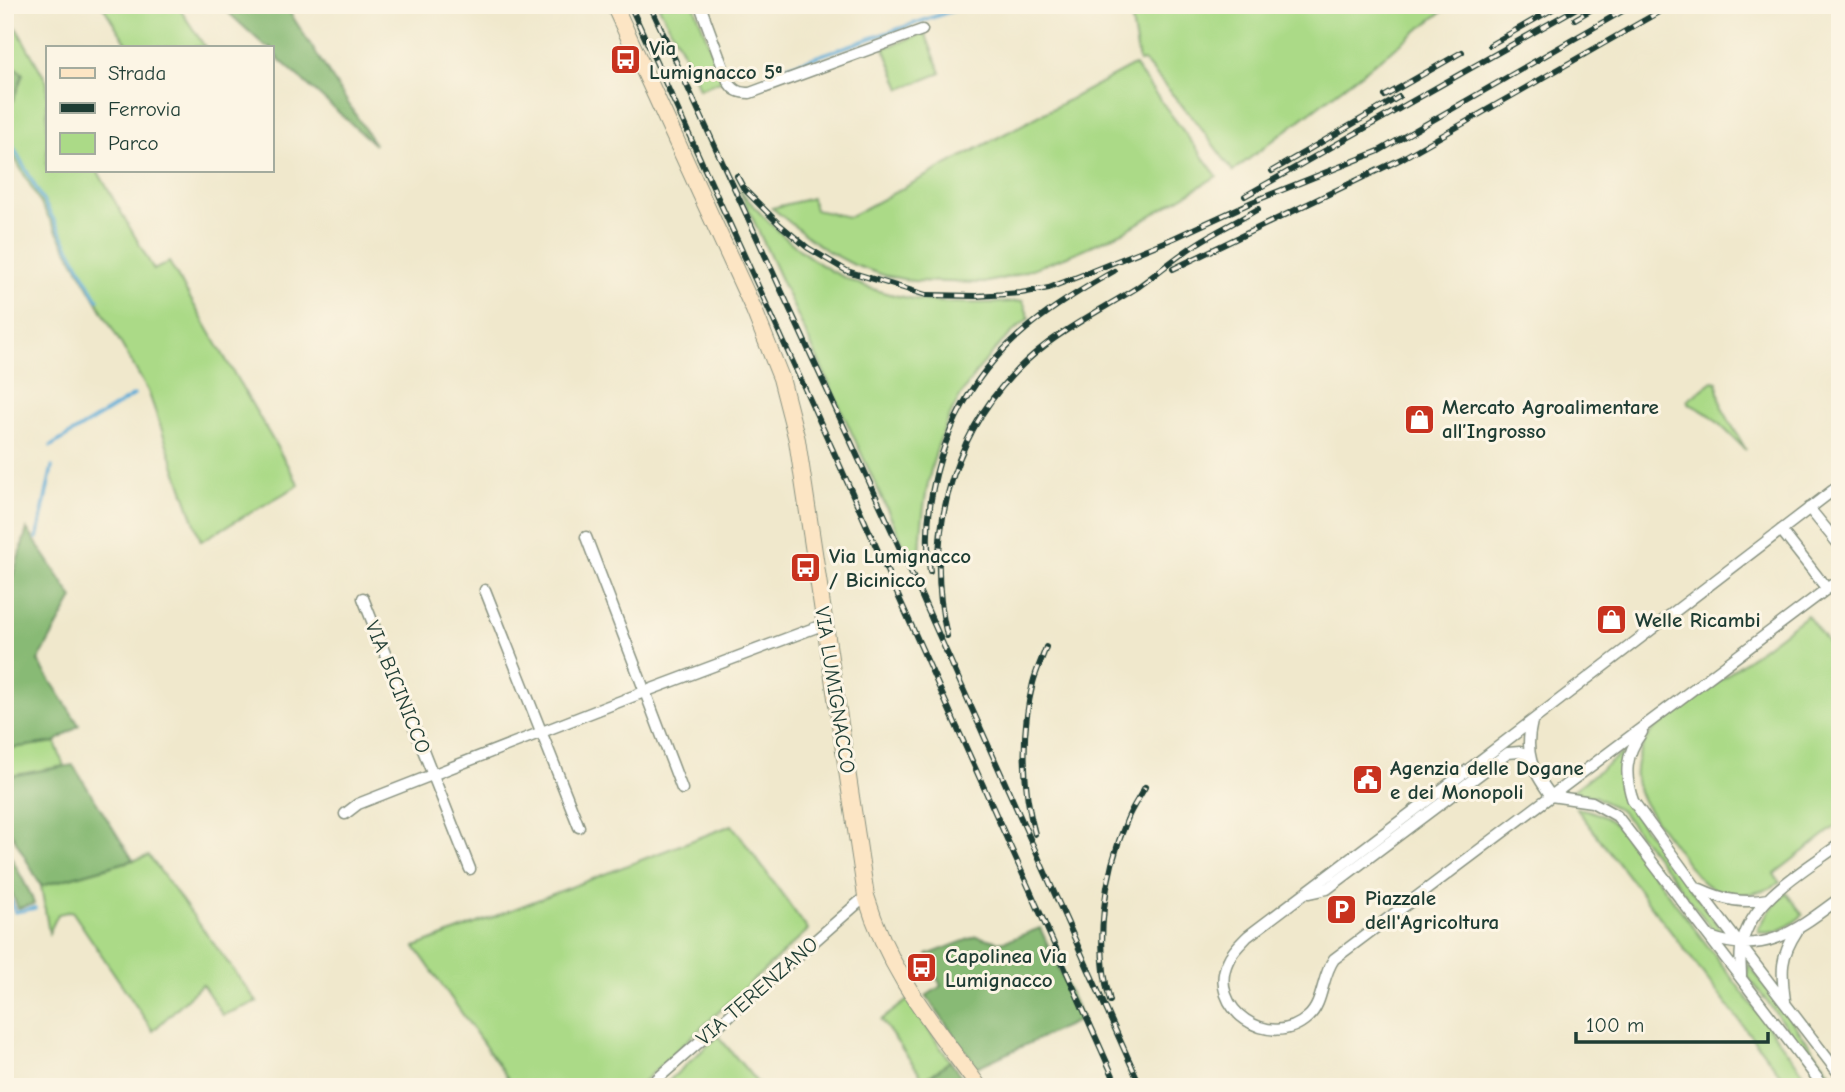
<svg xmlns="http://www.w3.org/2000/svg" width="1845" height="1092" font-family="'Comic Neue',sans-serif">
	<style>
		.green { fill: #abda87; stroke: #658c5e; stroke-width: 2 }
		.forest { fill: #88ba74; stroke: #547c54; stroke-width: 2 }
		.lines { fill: none; stroke-linecap: round; stroke-linejoin: round }
		.stream { stroke: #5dabd6; stroke-width: 3.5 }
		.minor-casing { stroke: #889280; stroke-width: 13 }
		.secondary-casing { stroke: #889280; stroke-width: 18 }
		.minor { stroke: #fff; stroke-width: 10 }
		.secondary { stroke: #fce5c4; stroke-width: 16 }
		.rail-casing { stroke: #1f3d34; stroke-width: 6 }
		.rail { stroke: #fcf5e5; stroke-width: 3.5; stroke-dasharray: 10; stroke-linecap: butt }
		.labels { text-anchor: middle; dominant-baseline: central; stroke-width: 6; stroke-linejoin: round; paint-order: stroke }
		.poi-label { font-size: 21px; font-weight: bold; fill: #1f3d34; stroke: #fcf5e5; text-anchor: start }
		.street-label { font-size: 21px; fill: #1f3d34; stroke: #fcf5e5 }
	</style>
	<rect width="100%" height="100%" fill="#fcf5e5"/>
	<filter id="ink" filterUnits="userSpaceOnUse"><feTurbulence type="fractalNoise" baseFrequency=".0143" numOctaves="2"/><feDisplacementMap in="SourceGraphic" scale="14" xChannelSelector="R" yChannelSelector="G"/><feConvolveMatrix kernelMatrix="1 2 1 2 8 2 1 2 1" color-interpolation-filters="sRGB"/></filter>
	<filter id="wash" filterUnits="userSpaceOnUse"><feTurbulence type="fractalNoise" baseFrequency=".00686" numOctaves="4" result="noise"/><feDisplacementMap in="SourceGraphic" scale="28" xChannelSelector="R" yChannelSelector="G"/><feGaussianBlur stdDeviation="1.57" result="paint"/><feColorMatrix in="noise" values="0 0 0 0 0 0 0 0 0 0 0 0 0 0 0 0 0 1.4 0 .05"/><feComposite in="paint" operator="in"/></filter>
	<g filter="url(#wash)">
		<rect width="100%" height="100%" fill="#f0e8cc"/>
		<!-- green -->
		<path class="green" d="M102,5h75l28,42h-76z
			M658,5h36l29,75 -24,9 -7,-20z
			M1142,5h309l-218,166 -36,-48 -53,-62 -5,1 -9,-53z
			M5,8l42,74v88h50l57,100 15,-8 130,223 -98,56 -53,-150 -143,-250v-18l17,-49 -17,-16z
			M925,33l16,40 -40,16 -17,-41z
			M1134,65l83,111 -92,55 -55,24 -57,21 -29,7 -71,-2 -30,-6 -29,-10 -25,-13 -20,-14 -37,-30 40,-10 3,12 34,7z
			M739,189c82,100 158,122 284,112l6,17c-79,64 -106,140 -109,239l-9,4z
			M1713,381l4,1 5,26 24,42 -36,-35 -22,-12v-3z
			M1807,615l33,45v163l-66,51 6,9c-23,13 -53,17 -76,0 -13,-11 -23,-29 -34,-43 -29,-39 -51,-63 -18,-109z
			M55,742l9,24 -59,11v-28z
			M1622,753c-3,20 -2,38 8,56l96,127 -13,-6 -91,-118 -26,-15 -25,-5z
			M1576,808c17,2 30,8 42,19l196,260h-24z
			M732,825l76,105 -171,157h-123l-99,-140z
			M149,856l108,146 -34,13 -21,-31 -49,47 -81,-120 -14,3 -9,19 -8,-47z
			M1786,892l17,23c-12,10 -27,21 -44,17l-1,-3 12,-19z
			M1747,962l93,123v2h-8l-84,-110z
			M908,1000l42,61 -25,19 6,7h-16l9,-8 -43,-59z
			M718,1036l43,51h-99z"/>
		<!-- forest -->
		<path class="forest" d="M220,5h65l90,140 -104,-93v-5h-5z
			M5,58l18,16 -18,49z
			M27,529l46,69 -35,63 41,64 -24,17 -50,7v-147z
			M73,765l60,95 -92,26 -34,-61 -2,-7v-41z
			M5,846l26,49 3,9 -16,4 -13,-32z
			M1040,928l42,91 -105,48 -51,-71 15,-10 -14,-31 50,-19 22,6 13,-3z
			M950,1061l19,26h-38l-6,-7z"/>
		<g class="lines">
			<!-- stream -->
			<path class="stream" d="M782,74l1,-6 186,-63
				M5,132l93,168
				M51,446l83,-51
				M37,538l15,-71
				M5,886l10,26 20,-4"/>
		</g>
	</g>
	<g filter="url(#ink)">
		<g class="lines">
			<defs>
				<path id="minor" d="M700,5l28,76c5,10 12,12 22,12l172,-63
					M1840,485l-363,278 -229,173c-7,7 -16,15 -20,25 -22,47 42,91 80,56 16,-14 13,-40 26,-58l506,-380
					M1809,508l31,38
					M1781,530l46,59
					M586,537l96,252
					M485,590l94,237
					M363,598l107,271
					M1532,721c-8,33 0,49 19,75
					M1642,732c-17,23 -18,43 -9,69l62,85 145,189
					M1551,796l41,6 25,14 207,271
					M345,814l13,-10 286,-112 181,-68
					M1700,889c24,11 43,15 68,10
					M1309,893l18,-4 181,-136 12,-1 10,4
					M1710,937c55,20 88,-8 130,-39
					M1741,976c0,-10 -2,-22 1,-32 10,-46 63,-74 98,-100
					M1785,1001c-4,-30 -5,-44 12,-70
					M648,1087l218,-191"/>
				<path id="secondary" d="M614,5l140,305 27,68 16,62 69,456c23,77 66,127 113,191"/>
			</defs>
			<!-- minor casing -->
			<use href="#minor" class="minor-casing"/>
			<!-- secondary casing -->
			<use href="#secondary" class="secondary-casing"/>
			<!-- minor -->
			<use href="#minor" class="minor"/>
			<!-- secondary -->
			<use href="#secondary" class="secondary"/>
			<defs>
				<path id="rail" d="M630,5l206,452 282,630
					M650,5l263,572 228,510
					M1575,19l24,-14
					M1490,45l70,-40
					M1385,96l77,-44
					M1272,171l127,-74
					M737,176l7,13 35,35 29,24 39,23 79,24 51,1 44,-3 28,-5 36,-14 89,-36 78,-36 127,-51 254,-146
					M1245,196l337,-191
					M1173,269l228,-110 270,-154
					M930,572c-10,-73 16,-158 65,-213 32,-37 77,-64 119,-88
					M947,636c-25,-109 9,-224 101,-293 28,-21 60,-37 90,-56 20,-14 39,-31 60,-44 19,-12 40,-22 60,-34
					M1035,834c-13,-47 -14,-104 -2,-151 3,-12 9,-24 13,-36
					M1110,1001c-16,-57 -6,-127 17,-181 4,-11 12,-22 18,-33"/>
			</defs>
			<!-- rail casing -->
			<use href="#rail" class="rail-casing"/>
			<!-- rail -->
			<use href="#rail" class="rail"/>
		</g>
	</g>
	<!-- icons -->
	<defs>
		<symbol id="bus-square" viewBox="-11 -11 22 22"><rect x="-9" y="-9" width="18" height="18" rx="4" fill="#c8321e" stroke="#fcf5e5"/><path d="M-5-6H5V4H4V6H2V4H-2V6H-4V4H-5ZM-3.5-4V0h7V-4ZM-3.5 1.2v1.5H-2V1.2ZM2 1.2v1.5H3.5V1.2Z" fill="#fff"/></symbol>
		<symbol id="shop-square" viewBox="-11 -11 22 22"><rect x="-9" y="-9" width="18" height="18" rx="4" fill="#c8321e" stroke="#fcf5e5"/><path d="M-5-2.5h2.3a2.7 3.5 0 0 1 5.4 0H5L5.5 6h-11ZM-1.5-2.5h3a1.5 2.3 0 0 0-3 0Z" fill="#fff"/></symbol>
		<symbol id="civic-square" viewBox="-11 -11 22 22"><rect x="-9" y="-9" width="18" height="18" rx="4" fill="#c8321e" stroke="#fcf5e5"/><path d="M-.6-6.5H3V-4.5H.6V-3L4-1V1h2V6H-6V1h2V-1L-.6-3ZM-1.2 2.5V6h2.4V2.5Z" fill="#fff"/></symbol>
		<symbol id="parking-square" viewBox="-11 -11 22 22"><rect x="-9" y="-9" width="18" height="18" rx="4" fill="#c8321e" stroke="#fcf5e5"/><path d="M-3.5-5.5H1a3.5 3.5 0 0 1 0 7H-1V5.5H-3.5ZM-1-3.4V-.6H.8a1.4 1.4 0 0 0 0-2.8Z" fill="#fff"/></symbol>
	</defs>
	<g fill-rule="evenodd">
		<use href="#bus-square" x="608" y="42" width="35" height="35"/>
		<use href="#shop-square" x="1402" y="402" width="35" height="35"/>
		<use href="#bus-square" x="788" y="550" width="35" height="35"/>
		<use href="#shop-square" x="1594" y="602" width="35" height="35"/>
		<use href="#civic-square" x="1350" y="762" width="35" height="35"/>
		<use href="#parking-square" x="1324" y="892" width="35" height="35"/>
		<use href="#bus-square" x="904" y="950" width="35" height="35"/>
	</g>
	<g class="labels">
		<!-- poi labels -->
		<g class="poi-label">
			<text x="649" y="48">Via<tspan x="649" dy="24">Lumignacco 5ª</tspan></text>
			<text x="1442" y="407">Mercato Agroalimentare<tspan x="1442" dy="24">all’Ingrosso</tspan></text>
			<text x="829" y="556">Via Lumignacco<tspan x="829" dy="24">/ Bicinicco</tspan></text>
			<text x="1635" y="620">Welle Ricambi</text>
			<text x="1390" y="768">Agenzia delle Dogane<tspan x="1390" dy="24">e dei Monopoli</tspan></text>
			<text x="1365" y="898">Piazzale<tspan x="1365" dy="24">dell'Agricoltura</tspan></text>
			<text x="945" y="956">Capolinea Via<tspan x="945" dy="24">Lumignacco</tspan></text>
		</g>
		<!-- street labels -->
		<g class="street-label">
			<text transform="translate(398 687) rotate(68)">VIA BICINICCO</text>
			<text transform="translate(835 690) rotate(81)">VIA LUMIGNACCO</text>
			<text transform="translate(757 991) rotate(-41)">VIA TERENZANO</text>
		</g>
	</g>
	<!-- margin -->
	<rect width="1845" height="1092" fill="none" stroke="#fcf5e5" stroke-width="28"/>
	<!-- legend -->
	<rect x="46" y="46" width="228" height="126" fill="#fcf5e5" stroke="#a4ab9e" stroke-width="2"/>
	<rect x="60" y="68" width="35" height="10" fill="#fce5c4" stroke="#a4ab9e" stroke-width="2"/>
	<text x="108" y="80" font-size="21" fill="#1f3d34">Strada</text>
	<rect x="60" y="103" width="35" height="10" fill="#1f3d34" stroke="#a4ab9e" stroke-width="2"/>
	<text x="108" y="116" font-size="21" fill="#1f3d34">Ferrovia</text>
	<rect x="60" y="133" width="35" height="21" fill="#abda87" stroke="#a4ab9e" stroke-width="2"/>
	<text x="108" y="150" font-size="21" fill="#1f3d34">Parco</text>
	<!-- scale -->
	<path d="M1576 1032v10h192v-10" fill="none" stroke="#1f3d34" stroke-width="3.5"/>
	<text x="1586" y="1032" font-size="21" fill="#1f3d34" stroke="#fcf5e5" stroke-width="5" paint-order="stroke">100 m</text>
</svg>
